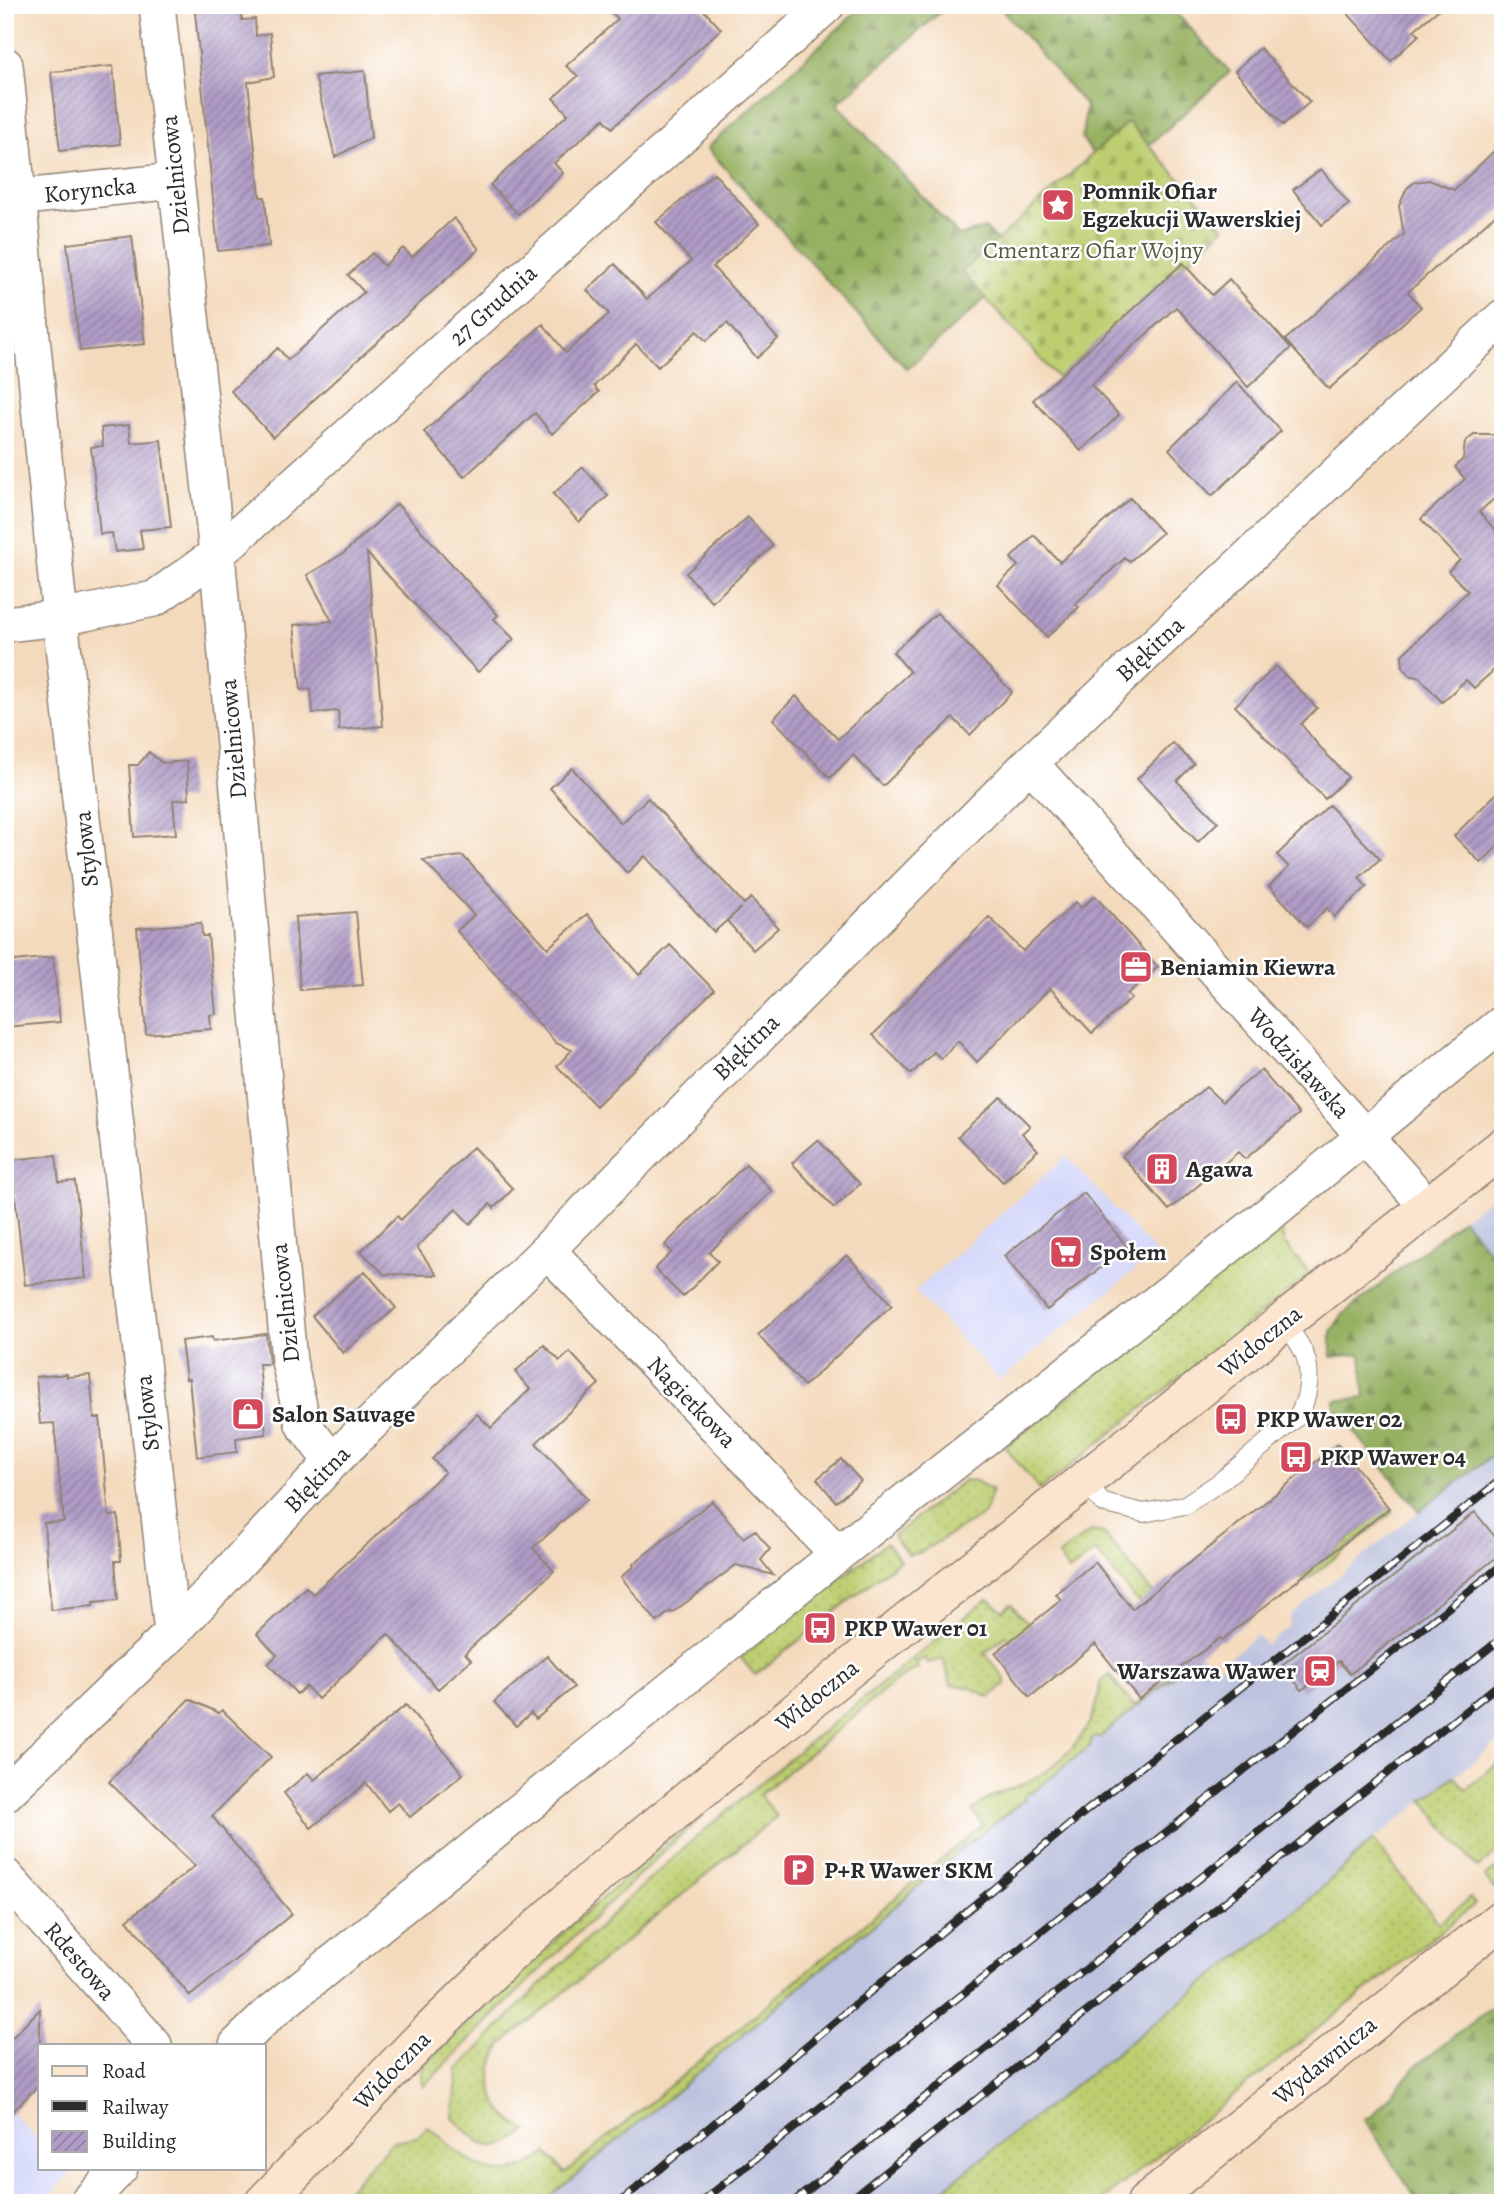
<svg xmlns="http://www.w3.org/2000/svg" width="1508" height="2208" font-family="Alegreya,serif">
	<style>
		.built { fill: #d4d8f9 }
		.industrial { fill: #bdc3de }
		.grass { fill: url(#grass-dots); stroke: #747c4e; stroke-width: 2 }
		.forest { fill: url(#forest-firs); stroke: #606e46; stroke-width: 2 }
		.cemetery { fill: url(#cemetery-stones); stroke: #747c4e; stroke-width: 2 }
		.building { fill: url(#building-hatch) }
		.lines { fill: none; stroke-linecap: round; stroke-linejoin: round }
		.lane-casing { stroke: #908274; stroke-width: 20 }
		.street-casing { stroke: #908274; stroke-width: 38 }
		.secondary-casing { stroke: #908274; stroke-width: 41 }
		.lane { stroke: #fff; stroke-width: 18 }
		.street { stroke: #fff; stroke-width: 35 }
		.secondary { stroke: #fce5cf; stroke-width: 38 }
		.rail-casing { stroke: #2b2b2b; stroke-width: 8 }
		.rail { stroke: #fff; stroke-width: 5; stroke-dasharray: 16; stroke-linecap: butt }
		.labels { text-anchor: middle; dominant-baseline: central; stroke-width: 5; stroke-linejoin: round; paint-order: stroke }
		.street-label { font-size: 24px; fill: #2b2b2b; stroke: #fff }
		.poi-label { font-size: 24px; font-weight: bold; fill: #2b2b2b; stroke: #fff; text-anchor: start }
		.park-label { font-size: 24px; fill: #575c40; stroke: #fff }
	</style>
	<defs>
		<pattern id="grass-dots" width="8" height="8" patternUnits="userSpaceOnUse" patternTransform="scale(1.75)"><rect width="8" height="8" fill="#bdce70"/><path d="M2 2h.1M6 6h.1" fill="none" stroke="#a3b161" stroke-width="1.8" stroke-linecap="round"/></pattern>
		<pattern id="forest-firs" width="22" height="20" patternUnits="userSpaceOnUse" patternTransform="scale(1.75)"><rect width="22" height="20" fill="#96b162"/><path d="M5 1l3.5 6h-7zM16 11l3.5 6h-7z" fill="#7b9051"/></pattern>
		<pattern id="cemetery-stones" width="16" height="16" patternUnits="userSpaceOnUse" patternTransform="scale(1.75)"><rect width="16" height="16" fill="#bdce70"/><path d="M2 7V4a2 2 0 0 1 4 0v3zM10 15v-3a2 2 0 0 1 4 0v3z" fill="#a3b161"/></pattern>
		<pattern id="building-hatch" width="6" height="6" patternUnits="userSpaceOnUse" patternTransform="scale(1.75)"><rect width="6" height="6" fill="#b09cc6"/><path d="M-1 1l2-2M0 6l6-6M5 7l2-2" fill="none" stroke="#8f7fa1"/></pattern>
	</defs>
	<rect width="100%" height="100%" fill="#fff"/>
	<filter id="ink" filterUnits="userSpaceOnUse"><feTurbulence type="fractalNoise" baseFrequency=".0143" numOctaves="2"/><feDisplacementMap in="SourceGraphic" scale="14" xChannelSelector="R" yChannelSelector="G"/><feConvolveMatrix kernelMatrix="1 2 1 2 8 2 1 2 1" color-interpolation-filters="sRGB"/></filter>
	<filter id="wash" filterUnits="userSpaceOnUse"><feTurbulence type="fractalNoise" baseFrequency=".00686" numOctaves="4" result="noise"/><feDisplacementMap in="SourceGraphic" scale="28" xChannelSelector="R" yChannelSelector="G"/><feGaussianBlur stdDeviation="1.57" result="paint"/><feColorMatrix in="noise" values="0 0 0 0 0 0 0 0 0 0 0 0 0 0 0 0 0 1.4 0 .05"/><feComposite in="paint" operator="in"/></filter>
	<g filter="url(#wash)">
		<rect width="100%" height="100%" fill="#f4dabc"/>
		<!-- built -->
		<path class="built" d="M1066,1156l90,97 -156,127 -85,-89z
			M5,2106l35,36v26h25l6,5 -28,30h-38z"/>
		<!-- industrial -->
		<path class="industrial" d="M1503,1188v81l-40,-50z
			M1503,1448v290l-130,102 -74,69 -366,294h-390l319,-271 2,1 75,-66 3,1 17,-17 66,-52 -1,-3 66,-55 5,-4 4,1 98,-81 2,-5 15,18 43,-35 9,10 23,-19 2,-11 128,-104z"/>
		<!-- grass -->
		<path class="grass" d="M1281,1227l3,16 26,31 -270,216 -35,-43z
			M964,1480l12,1 16,9 -8,24 -65,39 -11,2 -15,-19z
			M1389,1507l4,5 -89,70 -3,-4z
			M1091,1531l13,2 60,74 -13,11 -55,-67 -27,20 -11,-15z
			M886,1543l14,17 -145,115 -15,-18z
			M986,1600l5,1 12,10 8,-7c17,21 44,44 48,71l-5,-1 -40,-29 -8,-9 -21,17 20,26v5l-15,13 -21,-10 -18,-2 -8,-26 -15,4 -2,-5 -10,4 2,6 -20,11 -138,116 17,21 -274,227c-23,33 -12,71 25,88 -40,27 -44,15 -75,-13l5,-48 72,-75 95,-93 68,-62 104,-88z
			M1161,1631l30,13 6,13 -98,81 -4,-1 -4,4v4l-60,49 -2,-2 -5,4 1,3 -66,52 -18,17h-2l-75,65 -2,-1 -5,5v2l-110,92 -2,-1 -2,5 -200,168h-208l58,-62 24,-4 10,-10c10,5 17,14 26,21 34,29 58,33 94,5l18,20 418,-348 -11,-14c9,-6 17,-14 27,-18 12,-5 25,-8 36,-15 34,-19 64,-56 65,-95l9,-8 25,31 53,-42z
			M1503,1759v89l-26,20 -54,-68 31,-24 12,13z
			M702,1813l2,2c-98,88 -189,178 -281,272l-2,-15 3,-7 149,-142z
			M1373,1840l66,83 31,-25 5,6 -377,299h-173l374,-294z
			M1503,1863v17l-10,8 -8,-11z"/>
		<!-- forest -->
		<path class="forest" d="M864,5h84l-111,99 122,132 26,-8 12,12 -35,32 24,26 -79,71 -200,-221z
			M998,5h171l61,67 -81,73 -21,-23 -35,32 -11,-16 4,-32z
			M1463,1219l40,50v179l-84,63 -84,-103v-7l30,-4 -4,-43 -30,3v-25l11,-17z
			M1503,1999v204h-84l-55,-84 8,-3 46,-52z"/>
		<!-- cemetery -->
		<path class="cemetery" d="M1128,122l96,106 -166,150 -96,-106z"/>
		<g id="blocks">
			<!-- building -->
			<path class="building" d="M605,5h94l22,24 -109,99 -8,-9 -50,44 9,10 -45,41 -28,-29 78,-71 -15,-16 25,-22 -12,-10 52,-47z
				M1340,5h104l-30,25 5,5 -28,26z
				M240,7l2,13 13,-1 1,17 14,-3 4,44 -26,5 12,115h5l4,49 -51,5 -23,-239z
				M1260,48l50,54 -27,23 -48,-54z
				M113,66l7,78 -60,7 -9,-79z
				M365,71l6,67 -36,19 -20,-81z
				M1503,142v66l-95,84 13,15 -92,82 -44,-49 119,-106 -5,-28 8,-18 8,-6 14,-2 25,10z
				M1321,169l28,35 -27,21 -29,-35z
				M714,173l45,51 -46,43 65,72 -21,19 -30,-35 -21,18 -9,-10 -39,36 -22,-23 -42,42 5,6 -47,42 -17,-21 -71,64 -40,-45 119,-108 23,29 43,-39 -22,-24 28,-26 32,35 44,-38 -35,-39z
				M454,218l25,31 -206,188 -42,-46 47,-43 10,12 76,-68 -16,-17 24,-22 12,13 19,-18 9,9z
				M132,236l13,108 -65,7 -13,-107z
				M1183,263l29,32 17,-16 62,69 -43,39 -72,-80 -85,78 28,30 -38,36 -48,-51z
				M1237,382l44,49 -69,65 -43,-47z
				M129,425l2,18 30,-3 10,87 -31,3 3,19 -28,3 -3,-19 -12,1 -9,-87 12,-1 -2,-18z
				M1474,435h29v56l-24,21 24,26v124l-29,26 -8,-8 -24,22 -23,-25 -8,-1 -8,-8 -1,-13 66,-64 -20,-20 12,-11 -39,-41 44,-40 -10,-12 8,-8 2,-17z
				M583,467l25,29 -29,26 -26,-28z
				M1130,498l32,35 -33,29 -4,-4 -50,46 4,3 -32,30 -49,-52 20,-19 -7,-8 23,-23 26,27z
				M397,504l101,111 -4,4 20,20 -36,33 -111,-119 16,173 -44,4 -1,-19 -25,2 -2,-24 -10,1 -7,-65 38,-4 -25,-46 37,-22z
				M748,517l25,29 -61,56 -26,-29z
				M937,613l75,79 -42,43 -17,-17 -70,68 -30,-31 -23,23 -57,-59 23,-23 42,43 72,-67 -17,-20z
				M1276,666l41,42 -16,16 17,21 30,32 -23,22 -90,-93z
				M1173,743l21,21 -17,17 41,41 -20,20 -61,-63z
				M149,752l13,11 25,-2 2,38 -16,1 3,34 -42,3 -5,-72h9z
				M572,768l49,55 27,-25 96,106 7,-6 27,30 -25,22 -26,-29 14,-13 -27,24 -69,-76 -18,17 -77,-85z
				M1503,787v54l-22,22 -27,-27z
				M1329,805l51,54 -21,19 8,9 -33,30 -7,-9 -20,19 -38,-41 20,-19 -12,-12z
				M463,856l85,92 39,-34 52,61 31,-30 44,45 -118,116 -39,-40 15,-16 -16,-7 -99,-112 17,-16 -51,-55z
				M1095,896l63,71 -31,27 5,4 -40,35 -42,-45 -73,74 -19,-21 -17,18 -7,-7 -23,22 -38,-39 116,-118 34,34 53,-49 5,6z
				M356,912l7,73 -63,5 -5,-73z
				M201,923l1,13h6l4,38 4,40 -6,1 1,14 -65,5 -9,-106z
				M53,957l7,65 -55,5v-65z
				M1261,1070l38,44 -54,45 -7,-7 -69,58 -47,-54 84,-69 16,15z
				M1001,1097l29,29 -8,7 16,17 -35,32 -45,-46z
				M818,1140l42,44 -26,24 -42,-45z
				M473,1147l40,42 -19,19 -4,-4 -20,20 -14,-15 -39,38 20,28 -53,-1 -23,-23 36,-35 4,4z
				M56,1155l3,27 16,-1 11,97 -61,7 -14,-125z
				M746,1164l26,27 -63,62 9,8 -35,36 -28,-28 17,-17 -7,-7z
				M1084,1193l43,54 -80,63 -43,-54z
				M847,1255l45,50 -88,81 -46,-51z
				M365,1271l31,37 -53,45 -31,-37z
				M266,1334l3,30h-10l7,70 -30,4 1,14 -40,5 -8,-78h-3l-5,-38 31,-4 1,4z
				M544,1345l16,16 10,-9 29,32 -63,59 51,56 -54,49 21,23 -89,82 6,7 -33,29 -50,-55 -70,65 -12,-13 -9,8 -29,-30 9,-9 -20,-21 49,-47 7,7 132,-122 -13,-13 45,-45 14,14 39,-39 -15,-17z
				M67,1374v3l23,-2 4,43h6l9,98 9,-1 3,46h-6l3,39 -25,2v4l-42,4 -7,-87 20,-1 -10,-99 -14,1 -4,-47z
				M1338,1444l51,64 -167,132 -2,-2 -81,61 -44,-55 -65,53 -35,-44 66,-53 -5,-6 39,-32 37,47z
				M841,1459l20,22 -25,21 -19,-23z
				M712,1501l31,37 12,-8 15,19 -9,11 12,15 -37,-10 -64,48 -2,-2 -13,11 -36,-45 13,-11 -1,-2z
				M1475,1512l28,35v5l-153,122 -11,-13 -37,29 -20,-25z
				M547,1656l27,31 -38,32 -5,-6 -15,13 -22,-24z
				M189,1699l30,14 3,-3 49,47 -59,59 80,98 -102,82 -63,-76 68,-54 -86,-84z
				M406,1705l57,69 -53,43 -12,-14 -10,8 -22,-28 -55,45 -27,-35 24,-20 6,7z
				M40,2009v75l-35,35v-74z"/>
		</g>
	</g>
	<g filter="url(#ink)">
		<use href="#blocks" fill-opacity="0" stroke="#908274" stroke-width="2"/>
		<g class="lines">
			<defs>
				<path id="lane" d="M1083,1481l20,22 40,10 42,-8 35,-23 77,-65c12,-17 16,-48 5,-68 -5,-10 -13,-19 -19,-28"/>
				<path id="street" d="M157,5l60,549 72,807 14,63 29,38
					M5,65l55,553 112,1015
					M5,199l170,-18
					M5,624l55,-6 94,-19 63,-45 610,-549
					M1030,763l398,444
					M547,1250l291,304
					M5,1794l167,-161 160,-171 215,-212 483,-487 473,-446
					M5,1876l149,169
					M237,2045l31,-30 570,-461 435,-343 230,-188
					M87,2203l33,-35"/>
				<path id="secondary" d="M264,2203l156,-162 85,-83 99,-89 252,-206 647,-516
					M1146,2203l357,-285"/>
			</defs>
			<!-- lane casing -->
			<use href="#lane" class="lane-casing"/>
			<!-- street casing -->
			<use href="#street" class="street-casing"/>
			<!-- secondary casing -->
			<use href="#secondary" class="secondary-casing"/>
			<!-- lane -->
			<use href="#lane" class="lane"/>
			<!-- street -->
			<use href="#street" class="street"/>
			<!-- secondary -->
			<use href="#secondary" class="secondary"/>
			<defs>
				<path id="rail" d="M619,2203l462,-388 422,-337
					M700,2203l803,-639
					M792,2203l711,-566
					M846,2203l657,-522"/>
			</defs>
			<!-- rail casing -->
			<use href="#rail" class="rail-casing"/>
			<!-- rail -->
			<use href="#rail" class="rail"/>
		</g>
	</g>
	<!-- icons -->
	<defs>
		<symbol id="sight-square" viewBox="-11 -11 22 22"><rect x="-9" y="-9" width="18" height="18" rx="4" fill="#d1495b" stroke="#fff"/><path d="M0-6L1.8-2.2L6-1.7L2.9 1.2L3.7 5.4L0 3.3L-3.7 5.4L-2.9 1.2L-6-1.7L-1.8-2.2Z" fill="#fff"/></symbol>
		<symbol id="office-square" viewBox="-11 -11 22 22"><rect x="-9" y="-9" width="18" height="18" rx="4" fill="#d1495b" stroke="#fff"/><path d="M-6-3h4V-5.5h4V-3h4V5H-6ZM-1-4.5V-3h2v-1.5ZM-6 0V1H6V0Z" fill="#fff"/></symbol>
		<symbol id="building-square" viewBox="-11 -11 22 22"><rect x="-9" y="-9" width="18" height="18" rx="4" fill="#d1495b" stroke="#fff"/><path d="M-4-6H4V6H1V3H-1V6H-4ZM-2.5-4.3h1.7v1.8h-1.7ZM.8-4.3h1.7v1.8H.8ZM-2.5-1h1.7V.8h-1.7ZM.8-1h1.7V.8H.8Z" fill="#fff"/></symbol>
		<symbol id="supermarket-square" viewBox="-11 -11 22 22"><rect x="-9" y="-9" width="18" height="18" rx="4" fill="#d1495b" stroke="#fff"/><path d="M-6-5.5h2.5l.6 2H6L4.5 2H-2.5L-4.4-4H-6ZM-1.5 3.2a1.3 1.3 0 1 0 .1 0ZM3 3.2a1.3 1.3 0 1 0 .1 0Z" fill="#fff"/></symbol>
		<symbol id="shop-square" viewBox="-11 -11 22 22"><rect x="-9" y="-9" width="18" height="18" rx="4" fill="#d1495b" stroke="#fff"/><path d="M-5-2.5h2.3a2.7 3.5 0 0 1 5.4 0H5L5.5 6h-11ZM-1.5-2.5h3a1.5 2.3 0 0 0-3 0Z" fill="#fff"/></symbol>
		<symbol id="bus-square" viewBox="-11 -11 22 22"><rect x="-9" y="-9" width="18" height="18" rx="4" fill="#d1495b" stroke="#fff"/><path d="M-5-6H5V4H4V6H2V4H-2V6H-4V4H-5ZM-3.5-4V0h7V-4ZM-3.5 1.2v1.5H-2V1.2ZM2 1.2v1.5H3.5V1.2Z" fill="#fff"/></symbol>
		<symbol id="station-square" viewBox="-11 -11 22 22"><rect x="-9" y="-9" width="18" height="18" rx="4" fill="#d1495b" stroke="#fff"/><path d="M-3-6H3Q5-6 5-4V2Q5 4 3 4L4.5 6H3L1.5 4h-3L-3 6H-4.5L-3 4Q-5 4-5 2V-4Q-5-6-3-6ZM-3.5-4v3h7v-3ZM-3.5 1v1.5H-2V1ZM2 1v1.5H3.5V1Z" fill="#fff"/></symbol>
		<symbol id="parking-square" viewBox="-11 -11 22 22"><rect x="-9" y="-9" width="18" height="18" rx="4" fill="#d1495b" stroke="#fff"/><path d="M-3.5-5.5H1a3.5 3.5 0 0 1 0 7H-1V5.5H-3.5ZM-1-3.4V-.6H.8a1.4 1.4 0 0 0 0-2.8Z" fill="#fff"/></symbol>
	</defs>
	<g fill-rule="evenodd">
		<use href="#sight-square" x="1039" y="186" width="38" height="38"/>
		<use href="#office-square" x="1117" y="948" width="38" height="38"/>
		<use href="#building-square" x="1143" y="1150" width="38" height="38"/>
		<use href="#supermarket-square" x="1047" y="1233" width="38" height="38"/>
		<use href="#shop-square" x="229" y="1395" width="38" height="38"/>
		<use href="#bus-square" x="1212" y="1400" width="38" height="38"/>
		<use href="#bus-square" x="1277" y="1438" width="38" height="38"/>
		<use href="#bus-square" x="801" y="1609" width="38" height="38"/>
		<use href="#station-square" x="1301" y="1652" width="38" height="38"/>
		<use href="#parking-square" x="780" y="1851" width="38" height="38"/>
	</g>
	<g class="labels">
		<!-- street labels -->
		<g class="street-label">
			<text transform="translate(175 175) rotate(-96)">Dzielnicowa</text>
			<text transform="translate(90 190) rotate(-6)">Koryncka</text>
			<text transform="translate(493 305) rotate(-42)">27 Grudnia</text>
			<text transform="translate(1150 649) rotate(-43)">Błękitna</text>
			<text transform="translate(233 739) rotate(-95)">Dzielnicowa</text>
			<text transform="translate(86 849) rotate(-96)">Stylowa</text>
			<text transform="translate(746 1047) rotate(-45)">Błękitna</text>
			<text transform="translate(1299 1063) rotate(48)">Wodzisławska</text>
			<text transform="translate(285 1303) rotate(-96)">Dzielnicowa</text>
			<text transform="translate(1260 1341) rotate(-39)">Widoczna</text>
			<text transform="translate(692 1402) rotate(46)">Nagietkowa</text>
			<text transform="translate(147 1413) rotate(-96)">Stylowa</text>
			<text transform="translate(317 1479) rotate(-46)">Błękitna</text>
			<text transform="translate(817 1695) rotate(-39)">Widoczna</text>
			<text transform="translate(80 1961) rotate(49)">Rdestowa</text>
			<text transform="translate(1325 2060) rotate(-39)">Wydawnicza</text>
			<text transform="translate(392 2070) rotate(-46)">Widoczna</text>
		</g>
		<!-- poi labels -->
		<g class="poi-label">
			<text x="1082" y="191">Pomnik Ofiar<tspan x="1082" dy="28">Egzekucji Wawerskiej</tspan></text>
			<text x="1160" y="967">Beniamin Kiewra</text>
			<text x="1186" y="1169">Agawa</text>
			<text x="1090" y="1252">Społem</text>
			<text x="272" y="1414">Salon Sauvage</text>
			<text x="1256" y="1419">PKP Wawer 02</text>
			<text x="1320" y="1457">PKP Wawer 04</text>
			<text x="844" y="1628">PKP Wawer 01</text>
			<text x="1296" y="1671" text-anchor="end">Warszawa Wawer</text>
			<text x="824" y="1870">P+R Wawer SKM</text>
		</g>
		<!-- park labels -->
		<g class="park-label">
			<text x="1093" y="250">Cmentarz Ofiar Wojny</text>
		</g>
	</g>
	<!-- margin -->
	<rect width="1508" height="2208" fill="none" stroke="#fff" stroke-width="28"/>
	<!-- legend -->
	<rect x="38" y="2044" width="228" height="126" fill="#ffffff" stroke="#aaaaaa" stroke-width="2"/>
	<rect x="52" y="2066" width="35" height="10" fill="#fce5cf" stroke="#aaaaaa" stroke-width="2"/>
	<text x="102" y="2078" font-size="21" fill="#2b2b2b">Road</text>
	<rect x="52" y="2101" width="35" height="10" fill="#2b2b2b" stroke="#aaaaaa" stroke-width="2"/>
	<text x="102" y="2114" font-size="21" fill="#2b2b2b">Railway</text>
	<rect x="52" y="2131" width="35" height="21" fill="url(#building-hatch)" stroke="#aaaaaa" stroke-width="2"/>
	<text x="102" y="2148" font-size="21" fill="#2b2b2b">Building</text>
</svg>
